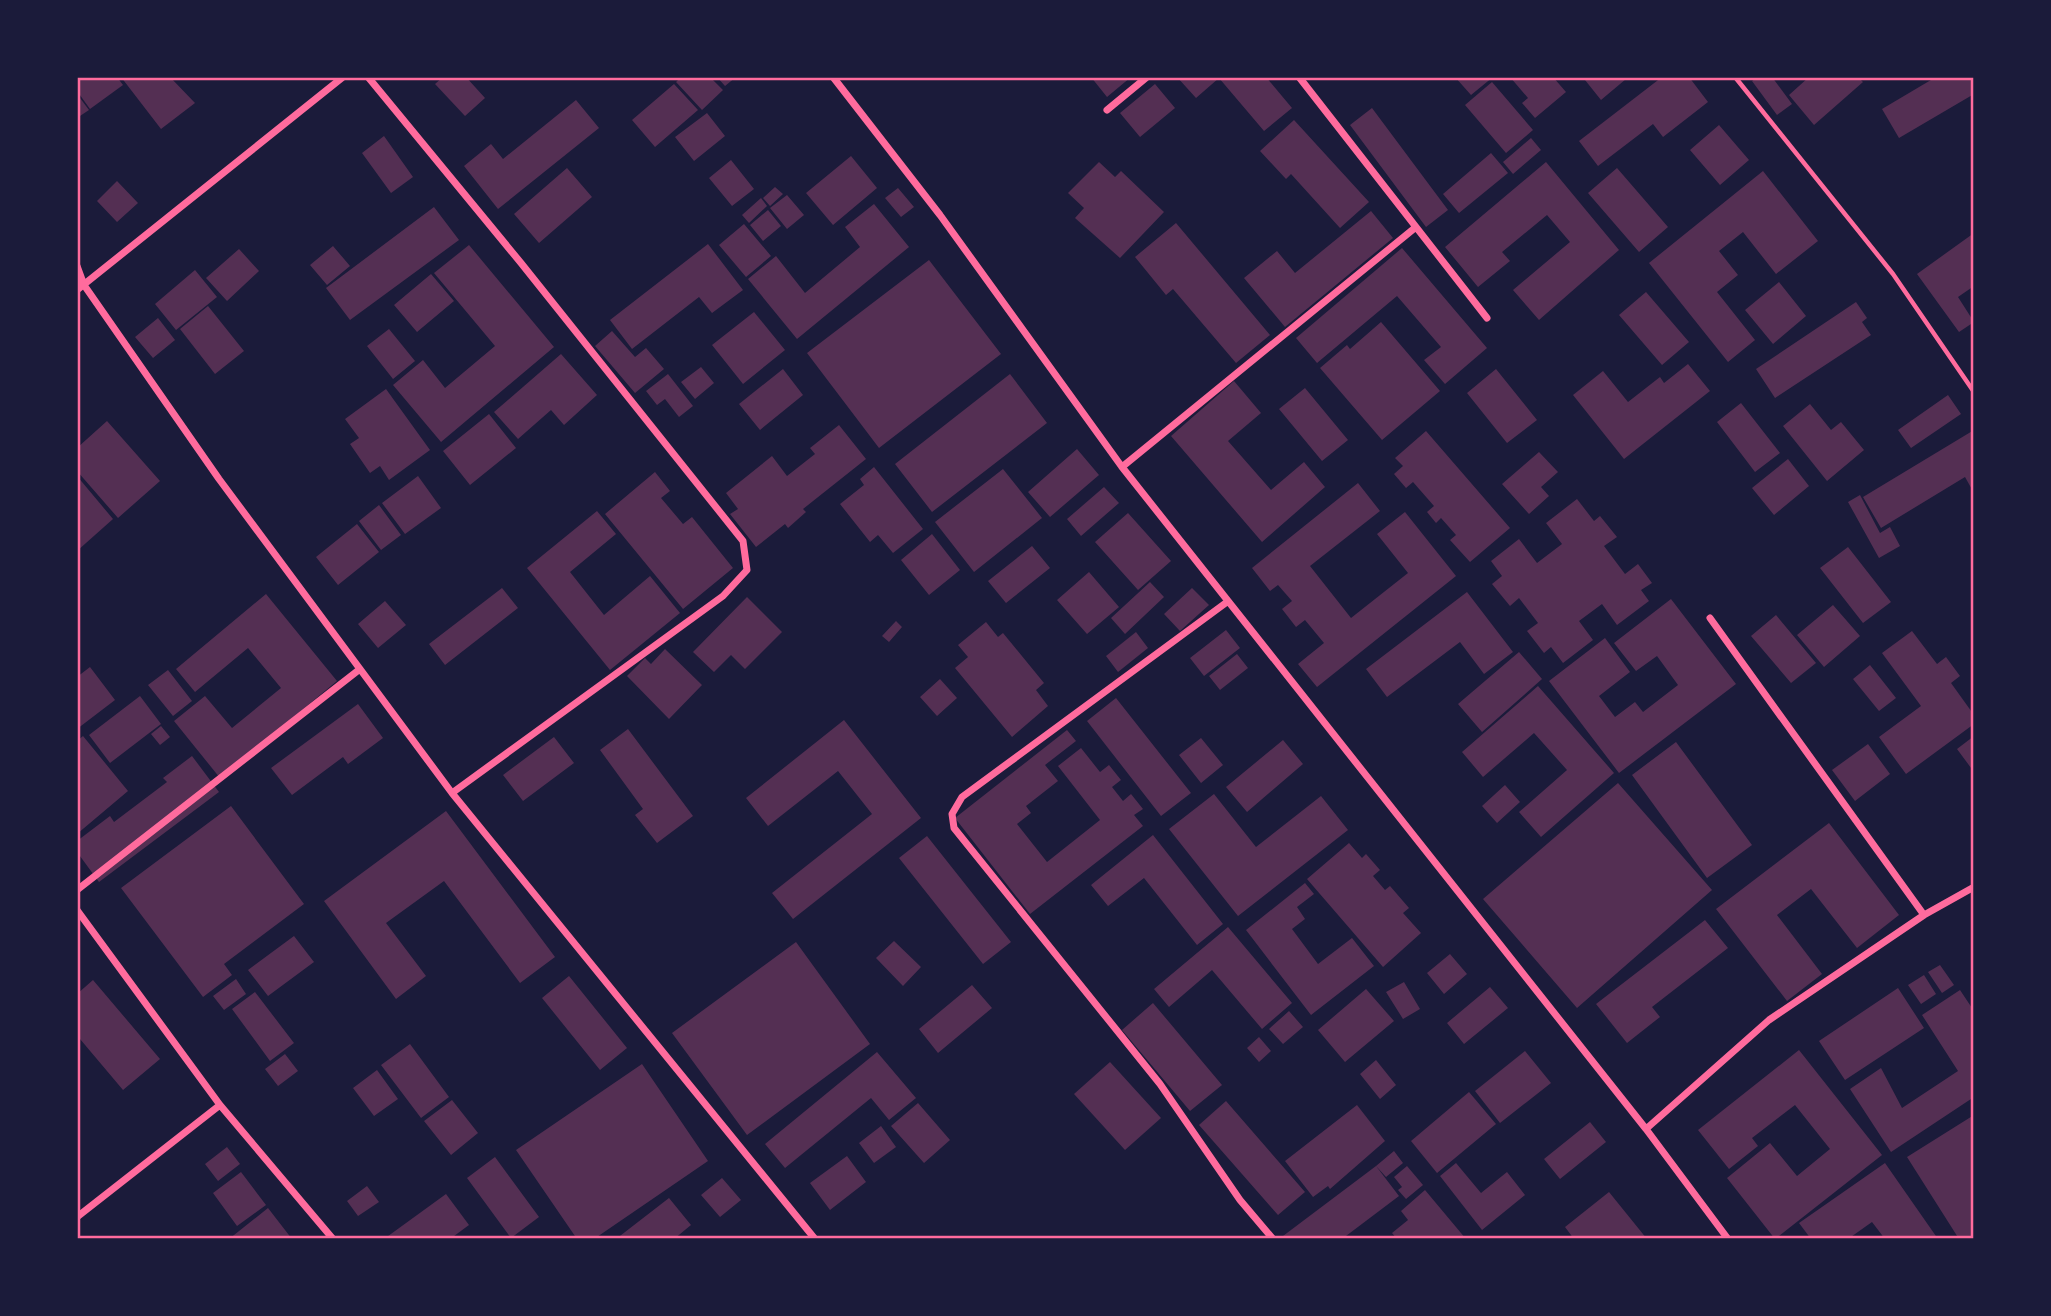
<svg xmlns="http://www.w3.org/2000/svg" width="2051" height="1316" font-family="'PT Sans Narrow',sans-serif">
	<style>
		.building { fill: #542f53 }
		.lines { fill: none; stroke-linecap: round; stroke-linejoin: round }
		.path { stroke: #ff6b9d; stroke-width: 4.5 }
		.minor { stroke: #ff6b9d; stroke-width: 7 }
		.neatline { fill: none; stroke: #ff6b9d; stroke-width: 2.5 }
	</style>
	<rect width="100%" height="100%" fill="#1b1b3a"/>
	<!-- building -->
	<path class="building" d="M77,77h40l6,8 -33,24 -13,-18z
		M121,77h49l25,26 -34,26z
		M443,77h23l19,21 -20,18 -30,-32z
		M681,77h29l13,13 -21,20 -26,-28z
		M717,77h19l-11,9z
		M1091,77h40l-24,20z
		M1177,77h89l26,31 -28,23 -45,-53 -23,20z
		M1455,77h38l-22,18z
		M1510,77h43l13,15 -31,26 -13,-15 6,-5z
		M1588,77h37l1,2 -25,21 -16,-20z
		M1662,77h27l19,25 -45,35 -10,-13 -55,42 -19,-25z
		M1758,77h14l20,27 -15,11 -25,-34z
		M1809,77h49l5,5 -49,43 -25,-30z
		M1936,77h38v17l-75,44 -17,-29z
		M1492,82l41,48 -27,23 -41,-48z
		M674,84l24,26 -43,37 -23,-27z
		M1155,84l20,24 -35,29 -20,-24z
		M77,94l12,16 -12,8z
		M576,100l23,28 -101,81 -34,-43 27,-22 12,15z
		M1372,108l76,102 -22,17 -76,-102z
		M707,113l18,23 -31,25 -19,-24z
		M1294,120l75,82 -29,26 -49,-54 -5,5 -26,-28z
		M1719,125l30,35 -29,25 -30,-35z
		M384,136l29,41 -22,16 -29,-40z
		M1531,138l10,12 -28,24 -10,-12z
		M1491,153l17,20 -49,40 -16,-19z
		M851,156l26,32 -44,37 -27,-32z
		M731,160l23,29 -22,17 -23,-28z
		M1099,162l16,15 6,-6 43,41 -44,46 -45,-40 9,-10 -16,-15z
		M1546,162l73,88 -80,70 -26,-30 57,-48 -23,-27 -45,37 8,9 -32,26 -33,-40z
		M567,168l25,29 -53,46 -25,-29z
		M1617,168l51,59 -29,25 -51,-59z
		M1763,171l55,70 -42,33 -33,-42 -24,19 19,24 -21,17 38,48 -27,22 -79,-99z
		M117,181l21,22 -21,19 -20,-21z
		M775,187l8,7 -13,12 -7,-8z
		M898,188l16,19 -13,10 -16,-19z
		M787,195l17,20 -17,14 -17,-21z
		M761,198l6,8 -18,17 -7,-8z
		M874,204l35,43 -112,92 -49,-60 28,-23 29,37 55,-46 -15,-20z
		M434,207l25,33 -109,80 -24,-32z
		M768,210l13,16 -18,15 -13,-16z
		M1371,211l22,27 -108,89 -41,-49 33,-27 18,22z
		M1176,223l94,112 -34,28 -63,-74 -7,6 -31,-38z
		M744,224l27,32 -25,21 -27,-32z
		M1974,233v53l-16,11 16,25 -15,10 -42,-58z
		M708,244l35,46 -31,23 -13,-16 -67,52 -22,-29z
		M469,245l85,102 -113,95 -48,-57 30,-25 22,28 50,-42 -61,-73z
		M333,246l17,20 -23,19 -17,-20z
		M1402,248l85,100 -42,36 -21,-24 17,-13 -44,-51 -80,67 -21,-25z
		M239,249l20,22 -32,30 -21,-23z
		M929,260l72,94 -122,94 -72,-95z
		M195,270l22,27 -41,33 -21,-26z
		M431,274l23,27 -37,31 -23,-27z
		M1779,282l27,34 -33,28 -28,-34z
		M1646,292l43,50 -27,23 -43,-50z
		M1856,302l11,16 -5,4 9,13 -96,63 -19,-29z
		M208,306l36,45 -29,23 -35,-45z
		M754,312l31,38 -42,34 -31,-39z
		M158,318l17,22 -22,18 -18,-21z
		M1381,322l59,69 -58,49 -62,-72 27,-23 3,4z
		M389,329l26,32 -22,18 -26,-33z
		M612,331l23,26 11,-9 18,21 -29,24 -40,-47z
		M561,354l36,41 -33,30 -13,-15 -33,29 -24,-27z
		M1688,364l22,27 -86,68 -51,-64 30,-24 25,31 32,-25 4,6z
		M701,367l13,16 -19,16 -14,-17z
		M783,369l20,26 -43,35 -21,-26z
		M1496,369l41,51 -30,23 -40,-50z
		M668,374l25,32 -14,11 -14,-18 -8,6 -11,-14z
		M1010,374l37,49 -115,89 -37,-48z
		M1234,381l27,32 -33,28 43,49 33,-28 21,25 -63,55 -91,-106z
		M1305,388l43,52 -26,21 -43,-52z
		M386,389l44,61 -41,30 -9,-14 -10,7 -20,-29 9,-6 -14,-19z
		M1948,395l13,19 -50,34 -13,-18z
		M1741,403l39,50 -25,19 -38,-50z
		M1810,404l21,26 10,-8 23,28 -37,31 -44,-55z
		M489,414l27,34 -46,37 -27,-34z
		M107,421l53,60 -42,37 -41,-47v-23z
		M839,425l27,34 -63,50 3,3 -18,16 -3,-4 -29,23 -26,-33 8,-5 -12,-16 46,-37 15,20 28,-22 -5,-6z
		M1974,430v63l-9,-16 -84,51 -18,-31z
		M1426,431l84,97 -40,34 -20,-22 6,-5 -15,-17 -5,5 -9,-11 7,-6 -21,-24 -7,6 -12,-14 9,-8 -8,-8z
		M1077,449l22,26 -49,42 -22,-25z
		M1539,452l19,20 -17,15 8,9 -20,18 -27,-30z
		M1788,459l21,27 -35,29 -22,-27z
		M874,467l49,62 -30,24 -15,-18 -8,7 -30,-38 24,-19 -4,-6z
		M1003,469l39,49 -68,54 -39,-50z
		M655,472l15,19 -9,7 22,26 9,-7 41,51 -50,41 -78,-95z
		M77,476l36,43 -36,32z
		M418,476l23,32 -36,26 -23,-31z
		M1358,483l22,28 -70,55 41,52 57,-45 -31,-39 28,-22 51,64 -139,111 -19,-23 26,-21 -19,-23 -9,7 -14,-18 10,-8 -14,-16 -8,6 -18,-23z
		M1104,487l15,16 -38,33 -14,-17z
		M1860,495l20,38 10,-6 10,19 -21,12 -31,-56z
		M1577,499l17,22 6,-5 17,21 -13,9 21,28 13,-10 14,19 -11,7 8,11 -32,24 -15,-21 -23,17 14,19 -30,23 -12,-16 -7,6 -17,-22 11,-8 -19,-25 -9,8 -18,-22 10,-8 -11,-15 28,-22 18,24 25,-19 -16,-21z
		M379,505l22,30 -20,15 -22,-29z
		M597,511l19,23 -46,38 34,43 46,-39 30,37 -70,57 -83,-102z
		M1128,513l43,48 -33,29 -43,-48z
		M357,524l22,28 -41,33 -22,-28z
		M932,534l28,36 -31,25 -28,-35z
		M1032,546l18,22 -44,35 -18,-22z
		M1848,547l43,55 -28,21 -43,-55z
		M1089,572l30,35 -32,27 -30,-34z
		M1150,582l14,15 -39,37 -14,-16z
		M502,588l16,20 -73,57 -16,-21z
		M1192,588l17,17 -29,26 -16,-17z
		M1467,592l46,60 -29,22 -24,-32 -73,55 -21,-28z
		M266,594l71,87 -117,97 -46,-57 31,-25 27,32 49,-40 -33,-40 -53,44 -19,-23z
		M747,597l35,35 -37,37 -14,-14 -17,17 -21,-20z
		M1671,599l65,85 -117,89 -70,-92 56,-43 25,34 -31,24 16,21 20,-15 8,10 35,-27 -21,-29 -21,15 -22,-28z
		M385,601l21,24 -28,23 -20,-24z
		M1833,605l27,31 -36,31 -27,-32z
		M1776,615l40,48 -25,20 -40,-47z
		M896,621l6,6 -13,15 -7,-6z
		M986,622l12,15 5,-4 41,50 -8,7 12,16 -36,31 -57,-69 13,-11 -10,-12z
		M1226,630l14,18 -36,28 -14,-18z
		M1912,631l25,33 9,-7 14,19 -9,7 23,32v9l-68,50 -27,-37 42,-31 -39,-53z
		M1136,632l12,16 -30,24 -12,-16z
		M665,649l37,36 -33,34 -42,-43 18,-18 6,6z
		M1519,652l23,27 -60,53 -24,-28z
		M1237,654l11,14 -28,22 -11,-14z
		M1870,665l26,33 -17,13 -26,-32z
		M90,667l25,33 -38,29v-52z
		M168,670l24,31 -19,15 -25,-31z
		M940,679l17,19 -20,18 -17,-19z
		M1538,686l76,87 -73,64 -22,-25 48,-42 -33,-37 -51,44 -21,-25z
		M140,696l21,28 -51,39 -21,-28z
		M1116,698l75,95 -30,23 -74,-95z
		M358,704l25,34 -35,26 -5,-7 -51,38 -21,-27z
		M844,720l77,98 -128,101 -21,-26 100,-79 -34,-43 -70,55 -22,-28z
		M161,726l9,11 -10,8 -9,-11z
		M628,729l65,87 -36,27 -22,-28 8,-6 -43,-59z
		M1067,730l9,11 -31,24 13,16 -32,25 5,7 -14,11 30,38 53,-42 -42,-54 23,-18 19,24 9,-7 12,15 -9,7 11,14 8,-7 12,15 -9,6 9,11 -113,88 -75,-96z
		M83,736l45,55 -51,43v-93z
		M1974,736v36l-17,-23z
		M554,737l20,26 -51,38 -20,-26z
		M1201,738l22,27 -22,18 -22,-28z
		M1283,740l20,24 -56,48 -21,-25z
		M1676,742l76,103 -45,33 -75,-103z
		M1868,744l22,30 -35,27 -23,-31z
		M192,756l27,36 -120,90 -22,-30v-11l33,-25 4,6 53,-40 -4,-4z
		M1618,783l94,107 -135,118 -94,-109z
		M1505,785l15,17 -23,21 -15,-17z
		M1214,794l42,53 65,-51 27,34 -110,86 -69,-87z
		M231,806l73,98 -80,60 8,11 -29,22 -82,-109z
		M446,811l109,146 -35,26 -76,-102 -58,42 40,53 -30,23 -72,-98z
		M1829,823l70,92 -42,33 -46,-59 -34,26 45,59 -35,27 -71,-92z
		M1153,835l70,89 -26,21 -53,-67 -36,28 -17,-21z
		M927,836l84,106 -28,22 -84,-106z
		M1349,843l13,15 4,-4 14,16 -7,6 12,14 5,-4 19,22 -6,5 18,20 -38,34 -76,-88z
		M1305,883l9,11 -17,13 8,12 -13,10 26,35 34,-26 22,28 -63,49 -65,-85z
		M1705,920l23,28 -76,59 8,10 -33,26 -31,-39z
		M1228,927l64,76 -30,26 -50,-59 -43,37 -15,-18z
		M294,936l20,26 -46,34 -20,-26z
		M894,941l27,26 -18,19 -27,-28z
		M796,942l74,102 -123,91 -75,-102z
		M1450,954l17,20 -23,20 -17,-21z
		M1940,965l14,20 -12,8 -14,-21z
		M1924,975l12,19 -15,10 -13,-19z
		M569,976l58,72 -27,22 -58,-72z
		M236,979l10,15 -22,16 -11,-14z
		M93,980l67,79 -37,31 -43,-51 -3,2v-47z
		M1404,982l16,27 -17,10 -17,-27z
		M972,985l20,23 -54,45 -19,-24z
		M1490,987l18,21 -44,36 -17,-21z
		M1898,988l26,40 -79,52 -26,-39z
		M1366,989l28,32 -49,41 -27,-32z
		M1960,990l14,21v86l-83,55 -41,-63 31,-21 21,40 56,-37 -36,-56z
		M255,992l39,51 -24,18 -38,-52z
		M1153,1003l69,82 -32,26 -68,-81z
		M1289,1011l14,16 -20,17 -14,-15z
		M1259,1037l12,14 -12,11 -12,-14z
		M410,1044l39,53 -28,21 -40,-53z
		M1799,1050l83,105 -107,84 -48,-61 43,-35 27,33 33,-27 -35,-44 -43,33 6,8 -29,23 -31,-39z
		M1525,1051l26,32 -51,40 -25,-32z
		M877,1052l39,46 -27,22 -18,-22 -86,70 -20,-24z
		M285,1054l13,17 -20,15 -13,-17z
		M1376,1060l20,25 -16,14 -20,-25z
		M1110,1062l51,56 -36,32 -51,-56z
		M642,1064l66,97 -114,78h-17l-61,-89z
		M377,1070l21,29 -24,17 -21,-28z
		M1469,1092l27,32 -59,49 -26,-32z
		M452,1100l26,33 -27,22 -27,-34z
		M1226,1101l79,91 -27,23 -79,-90z
		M918,1103l32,37 -26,23 -33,-37z
		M1357,1105l28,36 -55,48 -2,-3 -15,11 -28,-36z
		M1974,1115v124h-15l-52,-82z
		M1590,1122l16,20 -46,37 -16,-20z
		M881,1126l15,21 -22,16 -15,-20z
		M227,1147l13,17 -22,17 -13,-17z
		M1394,1151l9,12 -17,14 -10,-11z
		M847,1156l19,26 -36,28 -20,-27z
		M495,1157l44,60 -28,21 -44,-60z
		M1456,1163l25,30 26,-21 18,23 -43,35 -42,-54z
		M1885,1163l53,76h-53l-13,-17 -24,17h-37l-12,-16z
		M1376,1166l23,30 -57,43h-63z
		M1407,1166l16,19 -17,14 -8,-9 4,-3 -8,-10z
		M241,1172l25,33 -29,21 -24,-33z
		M722,1178l19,22 -21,17 -19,-22z
		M367,1186l12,16 -21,14 -11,-15z
		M1425,1190l41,49h-69l-5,-6 16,-13 -7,-9z
		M1609,1192l38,47h-73l-9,-12z
		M446,1194l23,31 -19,14h-66z
		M669,1198l22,27 -17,14h-58z
		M268,1208l24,31h-63z"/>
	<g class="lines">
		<!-- path -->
		<path class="path" d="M1735,77l158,197 81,118"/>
		<!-- minor -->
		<path class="minor" d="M368,77l153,186 222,278 4,29 -24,26 -271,197
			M833,77l107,138 182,252 524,662 82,110
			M1299,77l188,241
			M1107,110l40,-33
			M77,266l7,19 135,194 233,314 363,446
			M77,290l266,-213
			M1122,467l294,-240
			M1227,602l-265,195 -10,17 2,14 206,256 80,116 33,39
			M1710,618l214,297
			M77,890l283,-221
			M77,910l143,195 113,134
			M1646,1129l123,-109 155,-105 50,-28
			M77,1217l143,-112"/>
	</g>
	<!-- border -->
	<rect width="2051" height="1316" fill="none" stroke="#1b1b3a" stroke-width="158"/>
	<rect x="79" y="79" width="1893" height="1158" class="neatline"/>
</svg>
